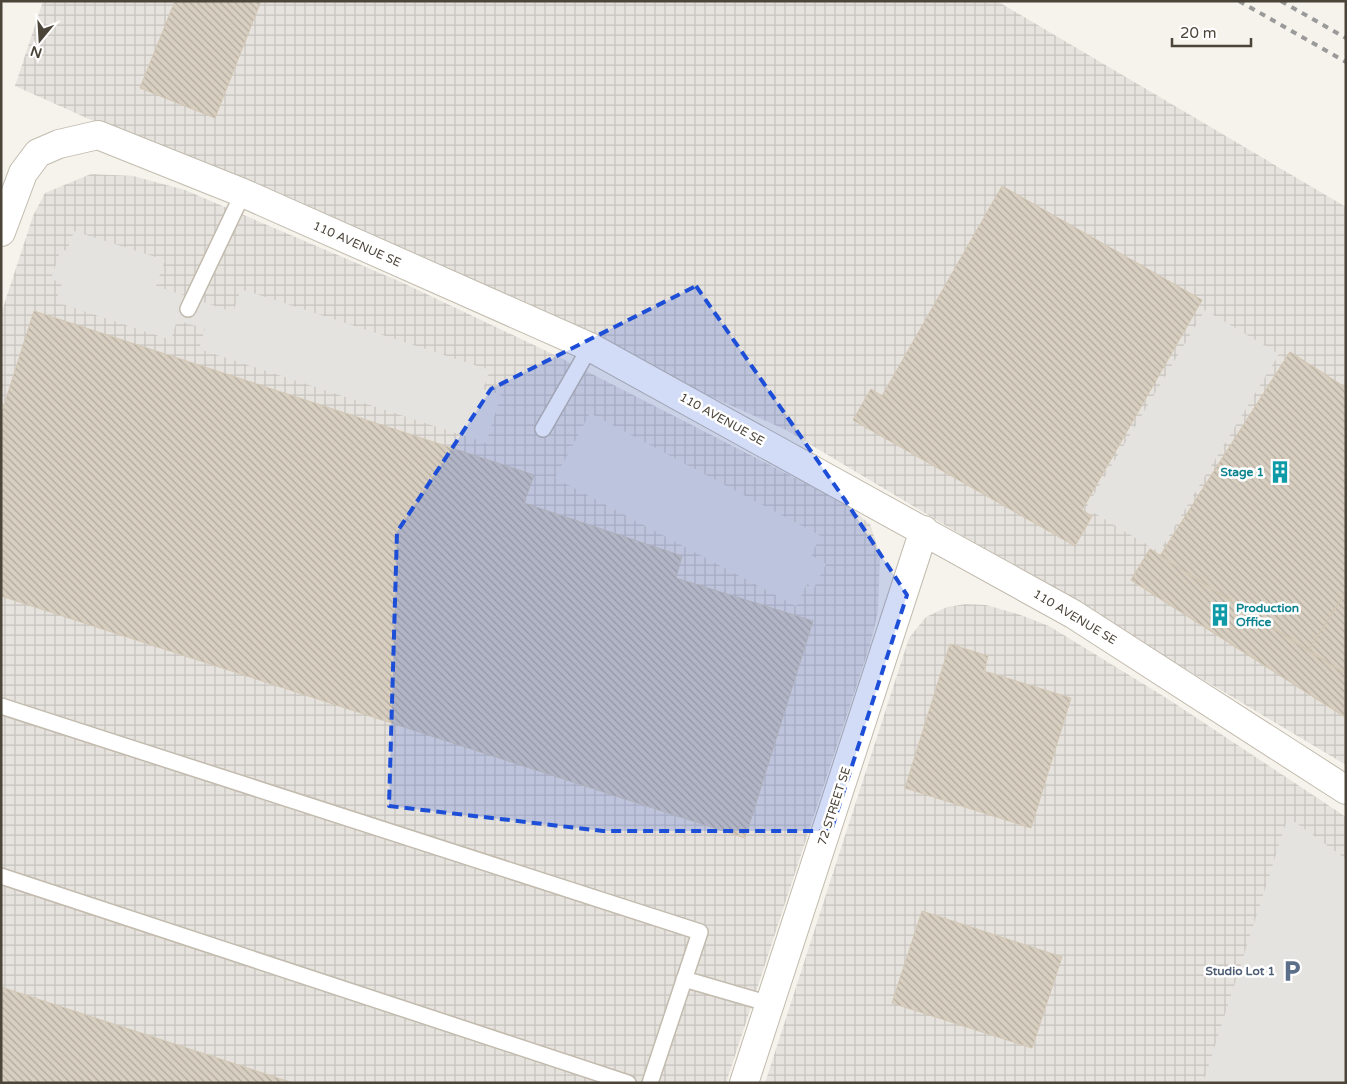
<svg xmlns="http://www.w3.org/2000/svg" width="1347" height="1084" font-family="'Varela Round',sans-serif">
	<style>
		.industrial { fill: url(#industrial-grid) }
		.parking { fill: #e5e3e0 }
		.building { fill: url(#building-back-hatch); stroke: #d3c7b4 }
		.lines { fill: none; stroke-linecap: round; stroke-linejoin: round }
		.service-casing { stroke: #c2bbae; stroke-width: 18 }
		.minor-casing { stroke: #c2bbae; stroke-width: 30 }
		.service { stroke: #fff; stroke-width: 15 }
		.minor { stroke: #fff; stroke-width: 28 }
		.rail { stroke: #9a9a9a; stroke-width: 4; stroke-dasharray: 6 6; stroke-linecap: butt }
		.marked { fill: #1d4ed8; fill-opacity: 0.2; stroke: #1d4ed8; stroke-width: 4; stroke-dasharray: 10 6; stroke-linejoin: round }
		.labels { text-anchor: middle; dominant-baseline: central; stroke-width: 5; stroke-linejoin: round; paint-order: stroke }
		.street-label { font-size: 12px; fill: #4b4439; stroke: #fff }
		.culture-label { font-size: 12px; font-weight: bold; fill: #0d838f; stroke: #fff; text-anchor: end }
		.service-label { font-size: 12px; font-weight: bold; fill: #4e5e75; stroke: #fff; text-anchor: end }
	</style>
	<defs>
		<pattern id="industrial-grid" width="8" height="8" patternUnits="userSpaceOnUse" patternTransform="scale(1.25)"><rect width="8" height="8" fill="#e6e2dd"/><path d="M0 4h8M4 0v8" fill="none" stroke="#c7c3be"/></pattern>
		<pattern id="building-back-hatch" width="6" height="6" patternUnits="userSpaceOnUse" patternTransform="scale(1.25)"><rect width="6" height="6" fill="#d8cfc1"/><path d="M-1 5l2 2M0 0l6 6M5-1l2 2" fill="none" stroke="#b1aa9e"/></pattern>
	</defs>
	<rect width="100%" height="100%" fill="#f6f3ec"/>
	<!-- industrial -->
	<path class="industrial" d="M43,1h954l349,206v558l-560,-335 -771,-344z
		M91,174l42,2 52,14 216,92 154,73 287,147 28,22 10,31 -2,57 -8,33 -144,438h-725v-769l32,-98 12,-23z
		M966,604l20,1 32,9 31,12 119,73 178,118v266h-581l144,-445 17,-21 21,-10z"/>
	<!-- parking -->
	<path class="parking" d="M74,231l91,29 -9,26 77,26 8,-23 249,81 -7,19 18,6 -15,48 -287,-94 6,-20 -28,-9 -6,20 -115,-38 6,-19 -11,-4 10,-30 6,2z
		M1205,310l74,44 -120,198 -73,-44z
		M590,413l231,123 -10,19 15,9 -12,24 -7,-4 -11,22 -241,-128z
		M1288,817l58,42v224h-143z"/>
	<!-- building -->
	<path class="building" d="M175,1h86l-46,117 -75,-30z
		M1002,186l200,114 -120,210 10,6 -17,30 -222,-126 18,-31 11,7z
		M34,311l500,164 -10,28 158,53 -6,22 137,43 -68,217 -744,-242v-181z
		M1290,352l56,36 -1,329 -214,-137 19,-31 10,7z
		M1290,352l56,36v204l-38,59 -148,-95z
		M1150,549l196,125 -1,43 -214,-137z
		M1346,592v82l-38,-23z
		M950,644l38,12 -4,15 87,27 -40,130 -126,-40z
		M922,911l140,46 -30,91 -140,-45z
		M1,987l292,96h-292z"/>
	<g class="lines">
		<defs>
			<path id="service" d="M188,309l55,-116
				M543,429l47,-82
				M1,706l699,226 -50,151
				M1,876l627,207
				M684,979l86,25"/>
			<path id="minor" d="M1,232l22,-59 15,-20 21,-9 39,-9 145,58 347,154 483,267 273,176
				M744,1083l180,-553"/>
		</defs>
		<!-- service casing -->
		<use href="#service" class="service-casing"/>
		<!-- minor casing -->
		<use href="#minor" class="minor-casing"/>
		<!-- service -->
		<use href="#service" class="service"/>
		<!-- minor -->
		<use href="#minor" class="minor"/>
		<!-- rail -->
		<path class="rail" d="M1239,1l107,61
			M1281,1l65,37"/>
	</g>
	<!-- marked area -->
	<path class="marked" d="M696,286l149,214 62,95 -76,236h-228l-214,-25 8,-274 94,-143z"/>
	<!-- icons -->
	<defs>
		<symbol id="building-bare" viewBox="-9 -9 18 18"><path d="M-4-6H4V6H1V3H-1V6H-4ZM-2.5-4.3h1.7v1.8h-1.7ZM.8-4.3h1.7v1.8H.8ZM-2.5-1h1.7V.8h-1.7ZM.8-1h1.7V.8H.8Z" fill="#0f9aa8" stroke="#fff" stroke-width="2.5" paint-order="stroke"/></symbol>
		<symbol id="parking-bare" viewBox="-9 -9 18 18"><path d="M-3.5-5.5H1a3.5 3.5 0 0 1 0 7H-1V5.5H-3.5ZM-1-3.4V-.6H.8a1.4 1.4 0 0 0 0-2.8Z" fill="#5c6f8a" stroke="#fff" stroke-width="2.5" paint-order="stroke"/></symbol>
	</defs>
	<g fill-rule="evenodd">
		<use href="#building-bare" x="1264" y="456" width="32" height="32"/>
		<use href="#building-bare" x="1204" y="599" width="32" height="32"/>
		<use href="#parking-bare" x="1276" y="955" width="32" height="32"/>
	</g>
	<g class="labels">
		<!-- street labels -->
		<g class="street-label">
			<text transform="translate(357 244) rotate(24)">110 AVENUE SE</text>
			<text transform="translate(722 419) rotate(29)">110 AVENUE SE</text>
			<text transform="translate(1075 617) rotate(31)">110 AVENUE SE</text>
			<text transform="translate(834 806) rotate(-72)">72 STREET SE</text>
		</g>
		<!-- culture labels -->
		<g class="culture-label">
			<text x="1264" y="472">Stage 1</text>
			<text x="1236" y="608" text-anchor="start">Production<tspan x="1236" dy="14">Office</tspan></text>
		</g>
		<!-- service labels -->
		<g class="service-label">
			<text x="1275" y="971">Studio Lot 1</text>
		</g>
	</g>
	<!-- border -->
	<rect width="1347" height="1084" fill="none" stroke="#4b4439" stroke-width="5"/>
	<!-- north arrow -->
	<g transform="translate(40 40) rotate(198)" stroke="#ffffff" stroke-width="4" paint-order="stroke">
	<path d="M0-4L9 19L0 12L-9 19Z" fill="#4b4439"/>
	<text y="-8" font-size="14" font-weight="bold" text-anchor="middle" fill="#4b4439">N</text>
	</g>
	<!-- scale -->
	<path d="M1172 38v8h79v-8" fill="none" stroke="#4b4439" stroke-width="2.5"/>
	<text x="1180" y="38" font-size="15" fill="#4b4439" stroke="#ffffff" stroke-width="4" paint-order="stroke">20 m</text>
</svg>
